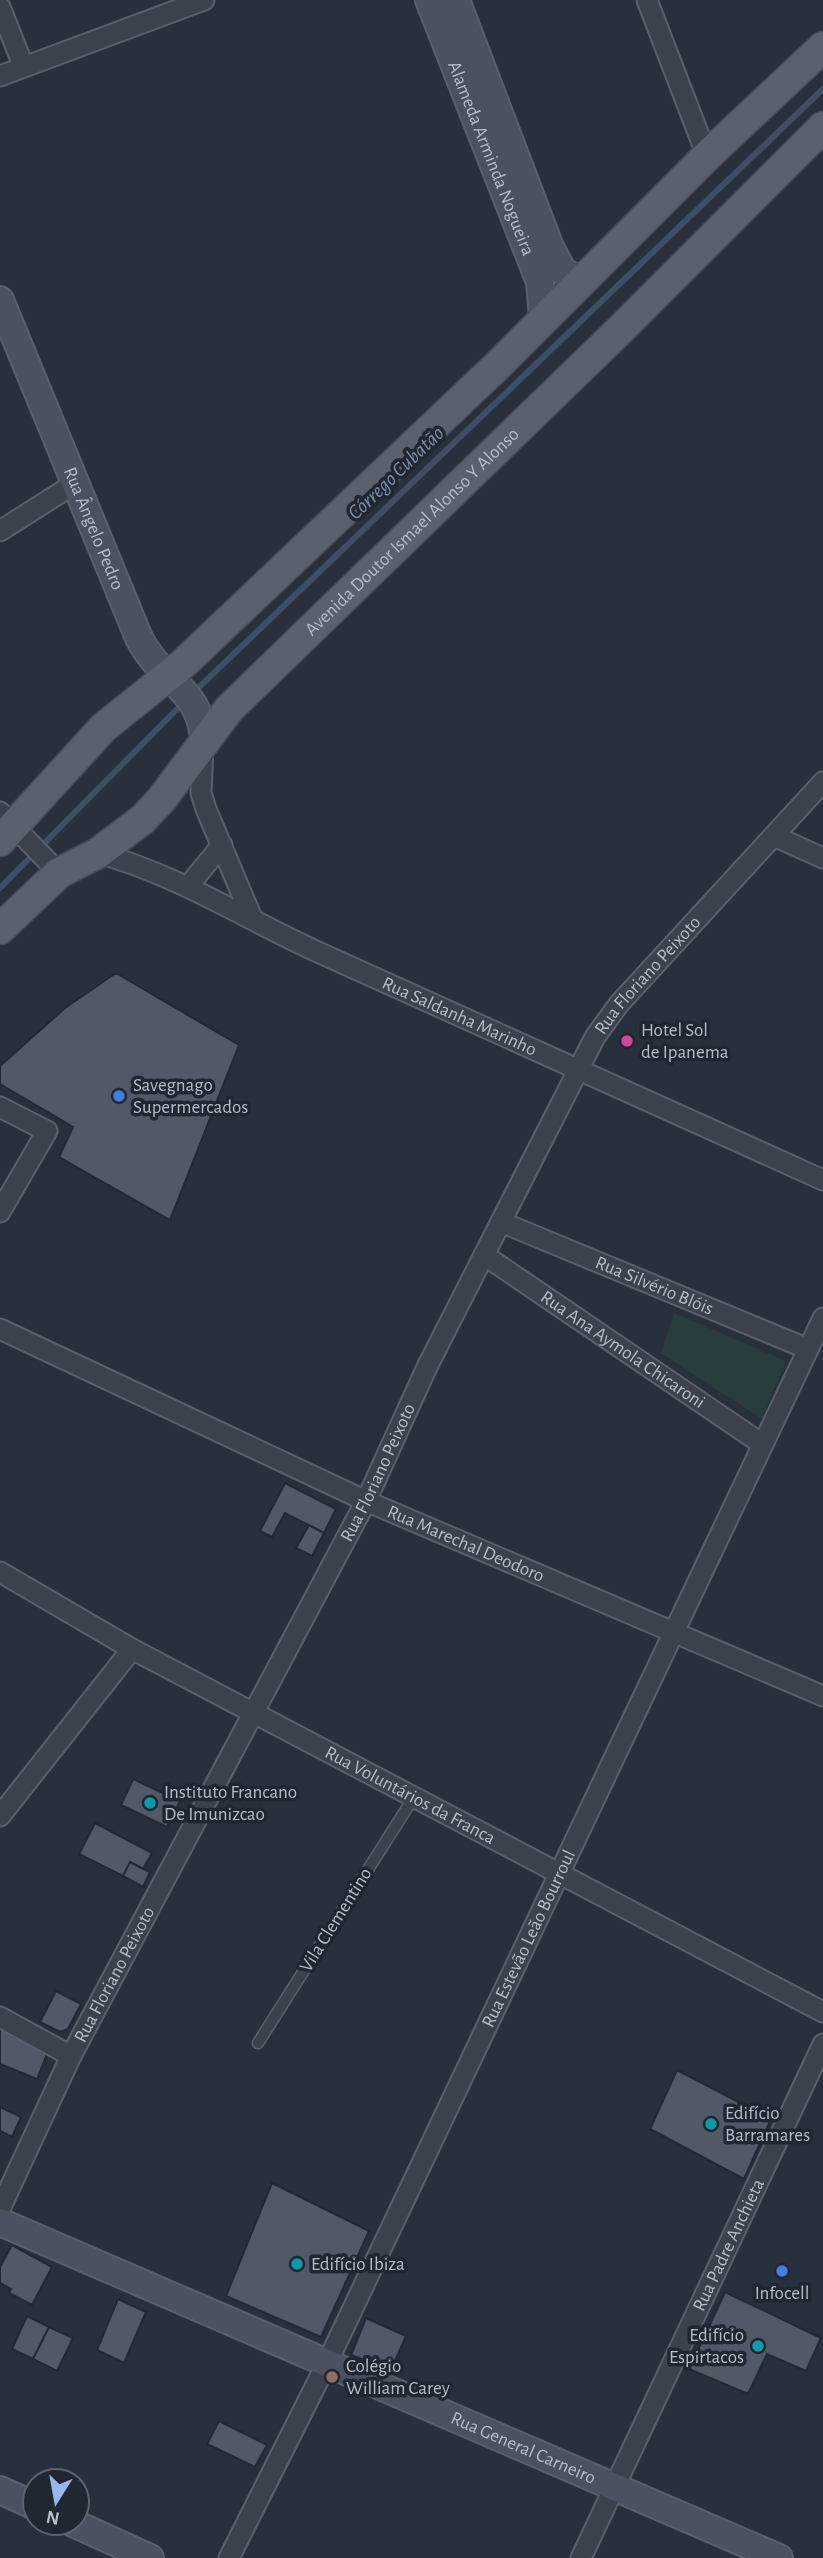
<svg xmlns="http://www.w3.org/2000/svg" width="823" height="2558" font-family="'Alegreya Sans',sans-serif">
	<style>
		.green { fill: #2a3d3e }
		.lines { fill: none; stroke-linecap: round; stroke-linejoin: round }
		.stream { stroke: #404e63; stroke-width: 6 }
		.building { fill: #515966; stroke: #222933; stroke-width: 2 }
		.lane-casing { stroke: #59606a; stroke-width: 13 }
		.street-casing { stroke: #59606a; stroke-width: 23 }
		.secondary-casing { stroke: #59606a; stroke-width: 30 }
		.primary-casing { stroke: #444b55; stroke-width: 33 }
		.lane { stroke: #3b424c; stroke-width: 10 }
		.street { stroke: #3b424c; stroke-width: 19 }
		.secondary { stroke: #4a525f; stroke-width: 26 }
		.primary { stroke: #59616c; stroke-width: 30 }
		.hotel-dot { fill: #d1479c; stroke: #202731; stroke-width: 2.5 }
		.shop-dot { fill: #3f7fe0; stroke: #202731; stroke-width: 2.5 }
		.culture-dot { fill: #0f9aa8; stroke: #202731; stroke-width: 2.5 }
		.education-dot { fill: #8d6e63; stroke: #202731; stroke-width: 2.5 }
		.labels { text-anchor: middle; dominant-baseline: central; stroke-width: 7; stroke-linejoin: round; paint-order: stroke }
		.street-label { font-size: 19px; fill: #b7bdc7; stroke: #202731 }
		.poi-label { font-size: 19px; fill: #b7bdc7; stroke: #202731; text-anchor: start }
		.water-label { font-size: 21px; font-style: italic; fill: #7c8ea7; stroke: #202731 }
	</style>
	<rect width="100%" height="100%" fill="#28303c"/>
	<!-- green -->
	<path class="green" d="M674,1313l112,48 -24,58 -101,-66z"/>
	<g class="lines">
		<!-- stream -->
		<path class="stream" d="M193,693l630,-604
			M0,888l183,-185"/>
	</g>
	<!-- building -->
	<path class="building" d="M116,973l123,72 -69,175 -111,-63 14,-30 -73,-43v-18l65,-58z
		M285,1483l51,26 -12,24 -39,-20 -13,24 -12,-6z
		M309,1525l15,8 -12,23 -16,-8z
		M133,1779l47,22 -13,26 -46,-22z
		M95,1823l57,30 -9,16 -13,-7 -7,14 -44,-22z
		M130,1862l20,10 -7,15 -20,-11z
		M56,1991l25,13 -13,25 -8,3 -20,-10z
		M0,2026l47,28 -10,25 -37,-15z
		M677,2070l94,49 -27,60 -94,-50z
		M0,2107l21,10 -9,20 -12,-6z
		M272,2183l97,48 -48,106 -95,-41z
		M12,2245l40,22 -20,38 -23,-12 2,-4 -11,-6v-16z
		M725,2292l96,46 -15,33 -39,-17 -19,40 -59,-25z
		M118,2299l28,13 -22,51 -27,-13z
		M27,2316l22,11 -16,32 -21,-10z
		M366,2318l40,18 -15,34 -40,-15z
		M49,2327l24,11 -16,33 -24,-12z
		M219,2421l48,24 -12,22 -48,-23z"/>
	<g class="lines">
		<defs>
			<path id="lane" d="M258,2043l156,-246"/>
			<g id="street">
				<path d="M647,0l60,156"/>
				<path d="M0,7l23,58"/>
				<path d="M0,76l204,-76"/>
				<path d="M0,531l74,-47"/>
				<path d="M203,747l-2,46 5,16 46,109"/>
				<path d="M0,812l59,61"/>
				<path d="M774,836l49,22"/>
				<path id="s1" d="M98,853c80,22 147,66 222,100 167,76 335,151 503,227"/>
				<path d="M189,885l33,-40"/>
				<path d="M0,1107l47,24 -47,81"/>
				<path id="s2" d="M501,1222l307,127"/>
				<path id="s3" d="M484,1255l278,189"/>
				<path id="s4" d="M0,1329l366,172 457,195"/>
				<path id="s5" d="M0,1572l132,77 691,363"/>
				<path d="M0,1816l132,-167"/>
				<path d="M0,2017l71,39"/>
				<path id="s6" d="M0,2209l71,-153 295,-555 61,-134 168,-330 24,-33 204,-222"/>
				<path id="s7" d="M229,2558l98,-195 496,-1045"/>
				<path id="s8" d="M581,2558l242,-514"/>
			</g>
			<g id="secondary">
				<path id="s9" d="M429,0l111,282 3,36"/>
				<path d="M456,0l94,247 12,23 17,11"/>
				<path id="s10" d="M0,300l139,338c21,43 65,52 65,106"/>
				<path id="s11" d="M0,2222l779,336"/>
				<path d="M0,2490l35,16"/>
				<path d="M73,2523l77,35"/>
			</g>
			<g id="primary">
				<path d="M0,841l103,-113 81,-65 312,-296 211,-211 116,-109"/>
				<path id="s12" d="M0,929l59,-56 39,-20 44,-33 19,-20 68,-91 394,-382 200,-200"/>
			</g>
		</defs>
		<!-- lane casing -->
		<use href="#lane" class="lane-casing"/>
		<!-- street casing -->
		<use href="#street" class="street-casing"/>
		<!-- secondary casing -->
		<use href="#secondary" class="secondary-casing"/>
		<!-- primary casing -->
		<use href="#primary" class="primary-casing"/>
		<!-- lane -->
		<use href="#lane" class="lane"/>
		<!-- street -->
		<use href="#street" class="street"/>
		<!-- secondary -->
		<use href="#secondary" class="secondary"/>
		<!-- primary -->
		<use href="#primary" class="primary"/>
	</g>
	<!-- markers -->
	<circle class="hotel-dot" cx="627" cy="1041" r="7"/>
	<g class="shop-dot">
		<circle cx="119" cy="1096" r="7"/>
		<circle cx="782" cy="2271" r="7"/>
	</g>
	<g class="culture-dot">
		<circle cx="150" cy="1803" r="7"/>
		<circle cx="711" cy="2124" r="7"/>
		<circle cx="297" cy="2264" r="7"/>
		<circle cx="758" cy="2346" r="7"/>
	</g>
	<circle class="education-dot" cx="332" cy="2377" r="7"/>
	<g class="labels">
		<!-- street labels -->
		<g class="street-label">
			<text stroke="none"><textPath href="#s9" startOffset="170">Alameda Arminda Nogueira</textPath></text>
			<text stroke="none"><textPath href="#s10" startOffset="247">Rua Ângelo Pedro</textPath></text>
			<text stroke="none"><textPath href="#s12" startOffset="576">Avenida Doutor Ismael Alonso Y Alonso</textPath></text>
			<text stroke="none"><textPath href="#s6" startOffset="1396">Rua Floriano Peixoto</textPath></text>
			<text stroke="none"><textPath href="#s1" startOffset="397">Rua Saldanha Marinho</textPath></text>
			<text stroke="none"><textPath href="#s2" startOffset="166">Rua Silvério Blóis</textPath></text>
			<text stroke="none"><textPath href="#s3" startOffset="168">Rua Ana Aymola Chicaroni</textPath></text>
			<text stroke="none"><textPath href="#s6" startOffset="828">Rua Floriano Peixoto</textPath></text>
			<text stroke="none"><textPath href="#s4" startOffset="513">Rua Marechal Deodoro</textPath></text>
			<text stroke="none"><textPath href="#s5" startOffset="467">Rua Voluntários da Franca</textPath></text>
			<text transform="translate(336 1920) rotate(-58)">Vila Clementino</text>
			<text stroke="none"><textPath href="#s7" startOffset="688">Rua Estevão Leão Bourroul</textPath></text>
			<text stroke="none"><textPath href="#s6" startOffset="261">Rua Floriano Peixoto</textPath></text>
			<text stroke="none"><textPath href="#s8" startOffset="346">Rua Padre Anchieta</textPath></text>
			<text stroke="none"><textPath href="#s11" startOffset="570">Rua General Carneiro</textPath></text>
		</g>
		<!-- poi labels -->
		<g class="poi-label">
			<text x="641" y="1030">Hotel Sol<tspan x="641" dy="22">de Ipanema</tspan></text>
			<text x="133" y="1085">Savegnago<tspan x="133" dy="22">Supermercados</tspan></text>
			<text x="164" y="1792">Instituto Francano<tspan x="164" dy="22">De Imunizcao</tspan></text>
			<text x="725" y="2113">Edifício<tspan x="725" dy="22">Barramares</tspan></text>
			<text x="311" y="2264">Edifício Ibiza</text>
			<text x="782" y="2293" text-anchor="middle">Infocell</text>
			<text x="744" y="2335" text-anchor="end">Edifício<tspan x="744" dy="22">Espirtacos</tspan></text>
			<text x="346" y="2366">Colégio<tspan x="346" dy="22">William Carey</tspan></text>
		</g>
		<!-- water labels -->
		<g class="water-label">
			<text transform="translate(396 473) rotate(-44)">Córrego Cubatão</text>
		</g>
	</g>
	<!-- north arrow -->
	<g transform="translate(56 2502) rotate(191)"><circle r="33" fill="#202731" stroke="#5c636d" stroke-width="2"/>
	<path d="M0-5L12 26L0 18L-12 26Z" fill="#98b8ec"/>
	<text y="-10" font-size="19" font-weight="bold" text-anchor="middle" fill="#b7bdc7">N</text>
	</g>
</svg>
